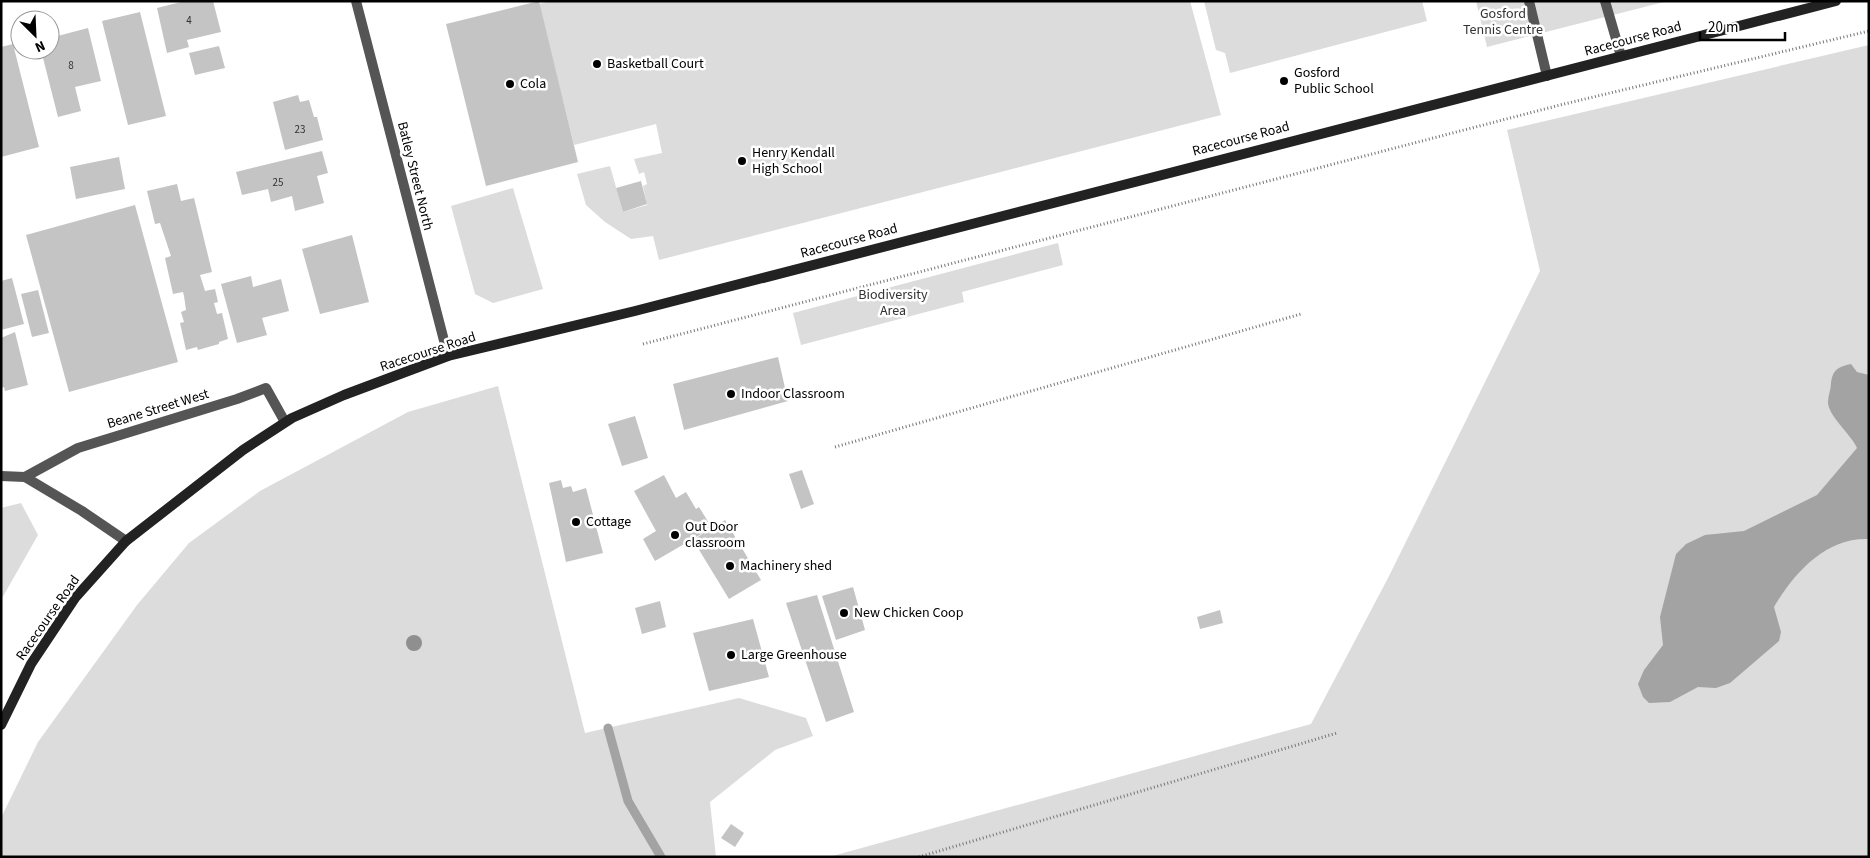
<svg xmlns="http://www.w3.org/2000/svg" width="1870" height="858" font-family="'Source Sans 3',sans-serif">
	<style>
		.green { fill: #dcdcdc }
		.water { fill: #a3a3a3 }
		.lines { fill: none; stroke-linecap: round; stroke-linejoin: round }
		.stream { stroke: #a3a3a3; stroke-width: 9 }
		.building { fill: #c4c4c4 }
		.path { stroke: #777; stroke-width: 3; stroke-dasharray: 1 2.5; stroke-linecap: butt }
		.service { stroke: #555; stroke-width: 10 }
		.minor { stroke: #555; stroke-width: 10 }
		.secondary { stroke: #222; stroke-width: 10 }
		.tree { fill: #8f8f8f }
		.poi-dot { fill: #000; stroke: #fff; stroke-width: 2 }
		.labels { text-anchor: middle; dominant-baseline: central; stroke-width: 5; stroke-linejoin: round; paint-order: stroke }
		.number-label { font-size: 11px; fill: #313131 }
		.park-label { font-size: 14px; fill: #333; stroke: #fff }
		.street-label { font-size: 14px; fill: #000; stroke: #fff }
		.poi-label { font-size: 14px; fill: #000; stroke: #fff; text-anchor: start }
	</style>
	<rect width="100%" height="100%" fill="#fff"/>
	<!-- green -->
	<path class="green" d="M551,1h639l31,114 -562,145 -6,-24 -22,3 -26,-17 -19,-17 -9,-31 33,-8 13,46 24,-7 -4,-19 4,-2 -3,-12 -5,2 -5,-15 28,-6 -6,-29 -82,21 -35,-141z
		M1204,1h218l5,20 -197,52 -5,-20 -9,-3z
		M1476,1h192l-181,46z
		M1869,45v812h-1040l482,-133 77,-146 152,-307 -33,-141z
		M513,188l30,101 -50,14 -18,-9 -24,-88z
		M1058,243l5,22 -101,27 2,10 -163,43 -8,-32z
		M498,386l87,347 154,-35 67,20 7,18 -38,14 -65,52 6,55h-715v-39l37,-76 99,-137 52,-62 71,-52 148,-79z
		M21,503l17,32 -37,65v-92z"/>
	<!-- water -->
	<path class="water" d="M1851,364l6,8 12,3v164c-43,-2 -75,34 -95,68l7,25 -2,9 -49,42 -14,5 -18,-1 -28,15 -21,1 -6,-6 -5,-13 6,-14 19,-25 -3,-28 16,-63 10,-10 19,-9 39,-4 73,-36 40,-47c-6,-14 -29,-32 -29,-46 0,-6 3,-13 3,-19 2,-14 7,-16 20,-19z"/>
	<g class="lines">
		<!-- stream -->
		<path class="stream" d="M608,728l20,73 33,56"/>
	</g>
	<!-- building -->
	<path class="building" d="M185,1h28l8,31 -34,8 2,7 -22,6 -10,-45z
		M539,1l39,161 -92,24 -40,-162z
		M140,12l26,104 -38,9 -26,-104z
		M88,28l13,53 -26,6 6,24 -23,6 -17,-67h9v-12z
		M13,44l26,103 -38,10v-110z
		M219,46l6,22 -30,7 -6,-22z
		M298,95l2,7 9,-2 5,17h3l6,23 -38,10 -12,-48z
		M322,151l6,22 -11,3 7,27 -29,8 -3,-15 -21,6 -3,-13 -26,6 -6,-23z
		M119,157l6,32 -49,10 -6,-32z
		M641,181l6,23 -24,8 -7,-24z
		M177,184l4,17 13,-3 18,74 -12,3 5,16 10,-2 3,13 -4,1 3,11 5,-1 6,26 -9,3v2l-21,6 -1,-3 -11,3 -6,-27 4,-1 -3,-10 5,-2 -2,-14 -1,-4 -10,2 -8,-36 6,-2 -11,-33 -5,1 -8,-33z
		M135,205l43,157 -109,30 -43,-157z
		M352,235l17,67 -49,12 -18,-65z
		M251,276l2,11 28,-8 8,32 -27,7 5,17 -30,8 -16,-59z
		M12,278l12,46 -23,6v-49z
		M38,290l11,43 -17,4 -11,-43z
		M15,332l13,53 -23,6 -1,-4 -3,1v-50z
		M778,357l10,44 -104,29 -11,-46z
		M635,416l13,42 -26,8 -14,-42z
		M802,470l12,34 -13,5 -12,-35z
		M664,475l12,23 10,-6 10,17 3,-2 13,21 13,-8 36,60 -32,19 -36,-59 17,-11 -55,32 -12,-22 13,-8 -22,-40z
		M561,480l2,8 8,-2 2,6 13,-4 17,65 -37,9 -17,-79z
		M853,587l12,43 -29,10 -14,-44z
		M817,595l37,117 -28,10 -40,-119z
		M660,601l6,26 -24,7 -7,-26z
		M1220,610l3,13 -23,6 -3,-12z
		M753,619l16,58 -60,14 -16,-58z
		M731,824l13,9 -9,14 -14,-9z"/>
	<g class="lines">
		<!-- path -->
		<path class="path" d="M643,344l917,-239 309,-74
			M835,447l466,-133
			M919,857l418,-124"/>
		<!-- service -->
		<path class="service" d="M1529,1l18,75
			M1605,1l16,55
			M25,477l53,-29 159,-49 29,-11 19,34"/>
		<!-- minor -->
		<path class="minor" d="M356,1l92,355
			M1,476l24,1 57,34 44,30"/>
		<!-- secondary -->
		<path class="secondary" d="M1,725l30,-61 44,-66 51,-57 117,-91 49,-32 52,-23 104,-39 187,-45 1201,-310"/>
	</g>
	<!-- trees -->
	<circle class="tree" cx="414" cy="643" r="8"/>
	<!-- markers -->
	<g class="poi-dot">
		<circle cx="597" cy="64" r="5"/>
		<circle cx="1284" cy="81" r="5"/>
		<circle cx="510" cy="84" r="5"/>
		<circle cx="742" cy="161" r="5"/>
		<circle cx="731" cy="394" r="5"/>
		<circle cx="576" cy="522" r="5"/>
		<circle cx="675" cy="535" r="5"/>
		<circle cx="730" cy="566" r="5"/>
		<circle cx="844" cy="613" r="5"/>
		<circle cx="731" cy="655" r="5"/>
	</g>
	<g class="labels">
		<!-- number labels -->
		<g class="number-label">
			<text x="189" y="20">4</text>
			<text x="71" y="65">8</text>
			<text x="300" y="129">23</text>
			<text x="278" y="182">25</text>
		</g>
		<!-- park labels -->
		<g class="park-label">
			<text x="1503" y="14">Gosford<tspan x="1503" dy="16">Tennis Centre</tspan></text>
			<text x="893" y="295">Biodiversity<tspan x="893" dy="16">Area</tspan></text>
		</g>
		<!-- street labels -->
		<g class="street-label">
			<text transform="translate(1633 39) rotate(-15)">Racecourse Road</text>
			<text transform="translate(1241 139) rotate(-15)">Racecourse Road</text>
			<text transform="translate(415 176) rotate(76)">Batley Street North</text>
			<text transform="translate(849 241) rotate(-15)">Racecourse Road</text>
			<text transform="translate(428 352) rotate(-18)">Racecourse Road</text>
			<text transform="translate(158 409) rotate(-17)">Beane Street West</text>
			<text transform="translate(48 618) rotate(-55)">Racecourse Road</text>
		</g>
		<!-- poi labels -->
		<g class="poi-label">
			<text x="607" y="64">Basketball Court</text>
			<text x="1294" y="73">Gosford<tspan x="1294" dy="16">Public School</tspan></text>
			<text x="520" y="84">Cola</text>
			<text x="752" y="153">Henry Kendall<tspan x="752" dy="16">High School</tspan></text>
			<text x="741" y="394">Indoor Classroom</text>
			<text x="586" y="522">Cottage</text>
			<text x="685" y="527">Out Door<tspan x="685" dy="16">classroom</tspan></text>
			<text x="740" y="566">Machinery shed</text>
			<text x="854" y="613">New Chicken Coop</text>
			<text x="741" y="655">Large Greenhouse</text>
		</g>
	</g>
	<!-- border -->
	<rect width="1870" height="858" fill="none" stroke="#000000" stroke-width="5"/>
	<!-- north arrow -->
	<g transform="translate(35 35) rotate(156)"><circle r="24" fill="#ffffff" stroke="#999999"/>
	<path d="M0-4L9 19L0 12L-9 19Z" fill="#000000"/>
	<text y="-8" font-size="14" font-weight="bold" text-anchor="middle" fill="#000000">N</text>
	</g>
	<!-- scale -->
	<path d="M1700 32v8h85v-8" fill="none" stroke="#000000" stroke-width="2.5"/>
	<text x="1708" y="32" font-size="15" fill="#000000" stroke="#ffffff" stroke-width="4" paint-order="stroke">20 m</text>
</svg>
